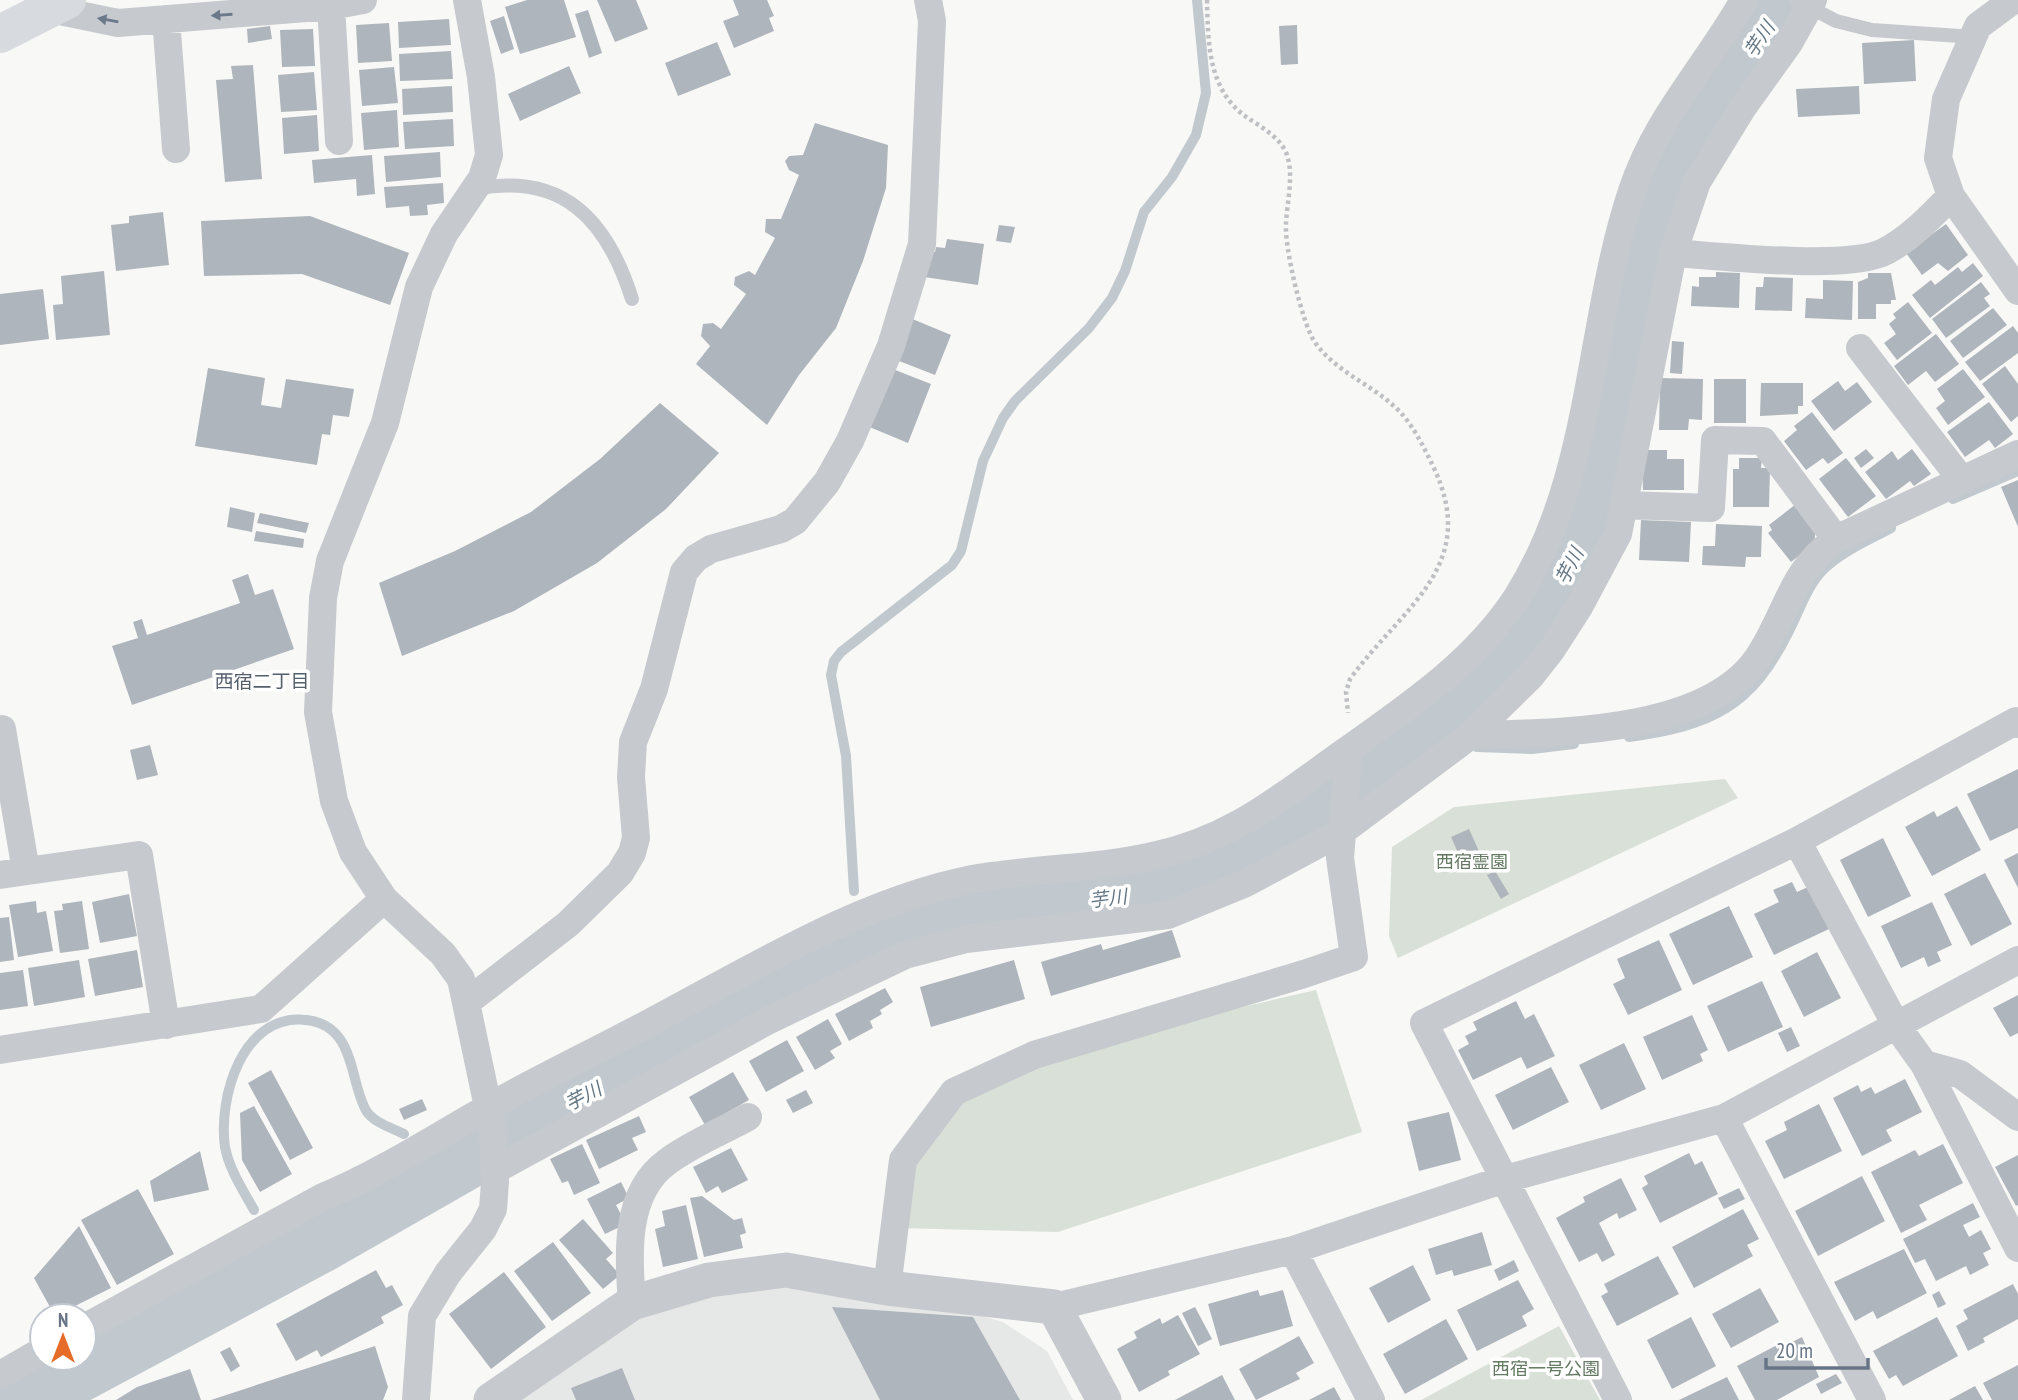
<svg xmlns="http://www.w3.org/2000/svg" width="2018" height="1400" font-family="'PT Sans Narrow','Noto Sans JP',sans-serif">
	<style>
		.built { fill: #e6e7e7 }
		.green { fill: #d9e0d7 }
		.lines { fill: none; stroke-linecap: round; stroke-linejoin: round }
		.stream { stroke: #c1c9cf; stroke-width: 10 }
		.river { stroke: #c1c9cf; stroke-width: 61 }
		.building { fill: #afb5bc }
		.path { stroke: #bec0c3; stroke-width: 4.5; stroke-dasharray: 3.5 3.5; stroke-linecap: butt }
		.service { stroke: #c6c9cd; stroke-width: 14 }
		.minor { stroke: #c6c9cd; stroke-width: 28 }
		.tertiary { stroke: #c6c9cd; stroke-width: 35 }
		.trunk { stroke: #d7dadf; stroke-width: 38 }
		.oneway { fill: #6c798a }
		.labels { text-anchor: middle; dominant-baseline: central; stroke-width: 7; stroke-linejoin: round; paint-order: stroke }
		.park-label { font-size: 18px; fill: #647962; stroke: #fff }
		.water-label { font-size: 19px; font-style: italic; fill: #637683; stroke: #fff }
		.neighbourhood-label { font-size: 19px; fill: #555f6c; stroke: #fff }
	</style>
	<rect width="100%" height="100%" fill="#f8f8f6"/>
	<!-- built -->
	<path class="built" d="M709,1280l178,8 116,34 44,29 26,49h-582z"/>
	<!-- green -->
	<path class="green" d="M1725,779l13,19 -340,160 -9,-22 3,-89 62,-40z
		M1316,990l46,142 -304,100 -162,-4 7,-68 51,-68 80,-37z
		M1559,1326l41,74h-179z"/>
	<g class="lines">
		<!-- stream -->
		<path class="stream" d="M1953,499l65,-28
			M1629,737c82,-11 123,-30 160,-106 10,-19 18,-45 34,-61 18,-18 46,-30 68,-42
			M1477,747l55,2 42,-5
			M854,891l-8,-135 -15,-81 3,-14 7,-9 111,-87 9,-14 22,-90 20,-43 12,-17 74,-73 23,-30 13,-27 19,-59 28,-35 24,-42 10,-42 -9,-93
			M857,936l1,16
			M456,1155l9,4
			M254,1210c-11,-20 -25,-41 -29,-63 -7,-49 17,-134 81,-127 51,5 43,64 61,92 8,11 25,16 37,22
			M270,1245l8,19"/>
		<!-- river -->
		<path class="river" d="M26,1400l295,-158 161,-92 376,-198c41,-17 82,-31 126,-38 46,-6 93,-6 138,-15 44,-8 85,-22 125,-41 49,-23 93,-57 135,-89 40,-30 85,-60 120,-97 56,-61 90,-140 108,-221 19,-86 26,-175 57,-258 26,-71 78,-129 118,-193"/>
	</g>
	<!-- building -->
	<path class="building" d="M527,0h37l12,37 -56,17 -15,-47z
		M597,0h39l12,29 -33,13z
		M733,0h34l7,16 -5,2 5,13 -40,17 -11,-27 16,-6z
		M588,10l14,43 -13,5 -14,-44z
		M504,16l10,33 -13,5 -11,-33z
		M449,19l2,26 -52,3 -1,-26z
		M389,23l3,38 -34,2 -2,-38z
		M1297,25l1,39 -17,1 -2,-39z
		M270,26l2,13 -24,4 -1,-14z
		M313,29l2,37 -33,1 -2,-37z
		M1914,40l2,41 -52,3 -2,-41z
		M717,42l14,33 -53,21 -13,-33z
		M451,51l2,28 -53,2 -1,-27z
		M253,65l9,114 -37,3 -9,-102 17,-1 -2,-13z
		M569,66l12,27 -61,28 -12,-27z
		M394,67l4,36 -36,3 -3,-36z
		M314,72l3,38 -36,2 -3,-37z
		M452,86l1,26 -50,3 -1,-26z
		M1859,86l1,28 -62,3 -2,-28z
		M397,110l2,37 -35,3 -3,-37z
		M317,115l2,36 -35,3 -2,-36z
		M453,119l1,27 -49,3 -2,-27z
		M815,123l73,22 -2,43 -23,73 -27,67 -37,47 -32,50 -71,-61 14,-18 -9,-10 2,-12 10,-1 8,6 25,-35 -12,-9 1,-8 14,-6 6,4 20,-37 -10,-6 1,-13h15l18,-44 -10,-5 -4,-9 4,-5 14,-1z
		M440,152l1,25 -55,5 -2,-26z
		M372,155l3,39 -18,2 -1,-17 -42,4 -2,-23z
		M443,183l1,20 -17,2 1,10 -18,1 -1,-10 -23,2 -2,-21z
		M163,212l6,53 -53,6 -5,-46 18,-2v-7z
		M310,216l99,37 -19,52 -88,-31 -98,2 -3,-55z
		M1946,224l22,31 -20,16 -10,-8 -16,12 -16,-22z
		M999,225l16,2 -4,16 -15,-2z
		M947,239l37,5 -6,41 -54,-8 4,-26 7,1 1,-5 9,1z
		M1973,263l10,13 -53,42 -18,-23 19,-15 4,5 23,-18 4,5z
		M104,271l6,64 -54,5 -3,-35 10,-1 -2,-28z
		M1716,272l24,1 -1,35 -48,-2 1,-20 7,1v-10h17z
		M1868,273h23l5,27h-5v4h-15v15h-18v-37l10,-4z
		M1764,277l29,1 -1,33 -37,-1 1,-23h7z
		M1823,280l30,1 -1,39 -47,-2 1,-20 17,1z
		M1981,282l9,12 -6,4 6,8 -44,32 -14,-19z
		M43,289l6,50 -49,6v-51z
		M1908,302l24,31 -35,27 -13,-17 12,-9 -7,-10 7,-6 -3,-4z
		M1993,308l14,17 -44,33 -13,-17z
		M910,318l41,17 -16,40 -41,-16z
		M2013,326l5,7v20l-38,28 -15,-19z
		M1936,334l23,30 -24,18 -9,-11 -18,14 -14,-19z
		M1672,341l12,1 -2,32 -12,-1z
		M2005,366l13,18v32l-7,6 -29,-38z
		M208,368l57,10 -4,27 20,3 5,-29 68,10 -5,28 -16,-2 -3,20 -8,-1 -5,31 -122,-19z
		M890,368l41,16 -23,59 -41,-17z
		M1963,369l22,28 -37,28 -12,-17 9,-7 -8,-12z
		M1660,378l43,1 -1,41 -13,-1 -1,11h-29z
		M1714,379h32v44h-32z
		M1838,381l7,10 12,-9 15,20 -38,29 -23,-30z
		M1761,383h42v23h-5v8l-38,2z
		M1989,402l24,32 -18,14 -6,-8 -24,17 -18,-25z
		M660,403l59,50 -53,56 -69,54 -83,48 -112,45 -23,-73 76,-32 76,-39 69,-53z
		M1812,412l31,41 -15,11 -5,-6 -17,12 -22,-29 13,-11 -3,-4z
		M1866,449l8,9 -13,10 -7,-10z
		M1912,449l19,25 -17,12 -4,-5 -24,18 -21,-27 27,-21 6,9z
		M1642,450h25v9h17v31h-41z
		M1739,458h23l-1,10h9l-1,39h-36v-38h6z
		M1846,458l30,38 -28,21 -29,-38z
		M2018,480v47l-17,-40z
		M1796,504l20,24 -2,16 -23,18 -23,-29 4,-3 -3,-5z
		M230,507l25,6 -3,19 -25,-5z
		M260,513l49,10 -3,10 -49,-10z
		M1641,520l50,2 -2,40 -50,-2z
		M1716,524l46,2 -1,31h-15l-1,10 -43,-2 1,-19h12z
		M256,531l48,8 -1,9 -49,-7z
		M248,574l7,21 18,-6 21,60 -162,56 -20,-59 26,-8 -5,-16 9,-3 5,16 93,-32 -8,-23z
		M150,745l8,30 -21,5 -7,-30z
		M2018,769v59l-28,13 -23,-47z
		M1957,806l24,44 -49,26 -27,-49 29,-16 3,6z
		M1469,829l13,29 -18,8 -13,-29z
		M1883,838l28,58 -43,21 -28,-57z
		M2018,853v35l-14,-28z
		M1495,871l14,23 -8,5 -14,-24z
		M1985,873l27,51 -41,22 -27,-52z
		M1792,882l5,10 11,-5 21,42 -55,26 -20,-41 25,-12 -6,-12z
		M129,894l8,42 -37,7 -8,-41z
		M36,901l1,12 9,-2 7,40 -35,6 -9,-52z
		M82,901l7,48 -29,4 -6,-42 9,-1 -1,-6z
		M1932,902l20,43 -15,7 4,9 -13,6 -4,-10 -23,11 -20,-42z
		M1729,906l24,51 -60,28 -24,-51z
		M9,917l5,43 -14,2v-44z
		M1172,930l9,27 -130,39 -10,-34 60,-18 2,6z
		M1659,940l23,50 -54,25 -15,-31 12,-6 -8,-19z
		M137,950l6,37 -48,9 -7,-37z
		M1817,952l24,46 -37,19 -23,-46z
		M79,960l6,37 -51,9 -6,-38z
		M1014,960l11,39 -94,28 -11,-40z
		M23,970l5,36 -28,4v-37z
		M1762,981l21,46 -55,25 -21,-46z
		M885,988l8,14 -13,8 2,4 -12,7 3,7 -24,13 -14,-27z
		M2018,995v38l-8,4 -17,-29z
		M1516,1001l9,18 9,-5 21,42 -28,13 -6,-12 -48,23 -15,-30 11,-6 -4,-8 12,-6 -4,-8z
		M1692,1015l16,35 -8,4 3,7 -41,19 -19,-43z
		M828,1019l14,25 -12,7 5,7 -20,12 -19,-33z
		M1791,1027l9,19 -13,6 -9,-19z
		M787,1040l17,31 -38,21 -17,-31z
		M1624,1043l22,46 -45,21 -22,-45z
		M1551,1067l18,35 -56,28 -18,-35z
		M271,1070l42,78 -23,12 -42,-77z
		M733,1072l16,28 -44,25 -16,-28z
		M1905,1079l17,33 -36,18 6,11 -30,15 -29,-58 25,-13 3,7 10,-5 4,7z
		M806,1090l7,13 -20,10 -7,-13z
		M422,1099l5,11 -23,10 -5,-11z
		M1819,1104l23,47 -58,28 -19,-38 22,-11 -3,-8z
		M254,1106l38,68 -32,18 -18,-32 -2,-47z
		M1449,1112l12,48 -42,11 -12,-49z
		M639,1116l7,16 -14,6 6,12 -39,19 -13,-29z
		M582,1144l18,39 -26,12 -6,-14 -6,2 -12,-24z
		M1943,1144l20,39 -44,22 8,15 -26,13 -30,-61 44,-22 4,6z
		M731,1148l17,32 -26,13 -4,-7 -12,7 -13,-26z
		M200,1151l9,39 -55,12 -4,-21z
		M1689,1153l6,12 7,-4 16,33 -58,29 -18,-35 6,-4 -4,-8z
		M2018,1155v50l-2,1 -21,-39z
		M1862,1176l23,45 -67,35 -23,-45z
		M1621,1178l16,32 -18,9 -2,-6 -18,10 16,32 -13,7 -5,-9 -18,9 -23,-44 29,-16 -2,-5z
		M621,1182l8,16 -13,7 10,19 -21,10 -18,-35z
		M1739,1188l6,11 -21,10 -6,-11z
		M138,1189l36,65 -57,31 -36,-65z
		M702,1196l32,24 8,-2 4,15 -6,2 3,13 -39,9 -14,-59z
		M1973,1203l7,14 -17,8 6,12 12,-7 10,19 -8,4 6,12 -19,10 -4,-9 -30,15 -11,-22 -10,4 -12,-24z
		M686,1205l12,54 -35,8 -8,-38 10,-3 -3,-15z
		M1743,1209l16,30 -12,6 6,11 -59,32 -22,-41z
		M583,1219l30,34 -7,6 14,16 -17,14 -44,-49z
		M79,1226l32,62 -56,28 -21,-38z
		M1482,1232l10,33 -38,11 -2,-6 -16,5 -8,-26z
		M553,1242l38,51 -39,28 -38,-50z
		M1904,1249l23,44 -50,26 -4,-8 -18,10 -21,-39z
		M1658,1256l21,38 -62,32 -16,-30 7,-4 -4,-8z
		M1514,1260l5,11 -20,10 -5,-11z
		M1413,1265l18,35 -43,23 -19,-35z
		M376,1270l10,18 6,-3 11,20 -22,12 3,6 -63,34 -4,-7 -21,11 -20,-37z
		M504,1272l42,55 -55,42 -42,-55z
		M1518,1280l16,29 -12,7 5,10 -50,25 -20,-41z
		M2013,1284l5,10v25l-35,19 2,4 -17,9 -12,-25 12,-7 -5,-9z
		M1760,1288l19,34 -48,26 -19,-34z
		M1258,1290l2,6 23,-6 10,36 -73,20 -12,-42z
		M1939,1291l7,13 -8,4 -6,-13z
		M832,1307l141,10 47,83h-140z
		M1195,1307l17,32 -14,7 -16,-33z
		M1178,1315l22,39 -32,17 2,4 -31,17 -22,-43 20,-11 -3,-6 26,-14 2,6z
		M1691,1317l25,49 -44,23 -25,-49z
		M1937,1317l21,39 -55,30 -7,-11 -7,4 -16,-28z
		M1446,1319l22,40 -63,35 -22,-40z
		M1299,1336l15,27 -18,10 4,6 -44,21 -17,-31z
		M1802,1337l17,40 -42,23h-22l-18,-34 44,-23 2,4z
		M375,1346l13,41 -5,13h-172z
		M230,1347l10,19 -9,6 -11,-20z
		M2018,1365v35h-26l-9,-17z
		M622,1368l13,32h-59l-5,-12z
		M190,1369l11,31h-85l21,-13z
		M1836,1374l6,9 -21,11 -5,-10z
		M1222,1375l13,25h-60z
		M1727,1377l12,23h-60z
		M1975,1386l8,14h-34z
		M1334,1387l7,13h-32z"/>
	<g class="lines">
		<!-- path -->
		<path class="path" d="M1207,0c1,42 1,89 38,116 14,10 36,21 42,39 7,21 0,47 -1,68 -2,23 16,99 28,118 20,30 57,43 82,67 17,16 27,38 37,58 48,100 -30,140 -83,213l-4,13 2,21"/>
		<!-- service -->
		<path class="service" d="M1796,0l40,21 36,9 102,7
			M476,189c87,-17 131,31 156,110"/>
		<!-- minor -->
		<path class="minor" d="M2013,0l-35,26 -32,73 -8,59 13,38 67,95
			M331,6l8,135
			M50,9l68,14 213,-17 32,-6
			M166,19l10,130
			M1673,253c46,3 177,18 213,-2 25,-13 45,-35 65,-55
			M1860,348l101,131
			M1626,505l85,3 4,-68 48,1 73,98
			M2,729l24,142
			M1471,735c85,-2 241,-1 290,-82 28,-45 30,-81 75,-114l182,-85
			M1797,841l99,184 28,39 94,184
			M0,875l139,-20 27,170
			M467,1002l101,-78 52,-51 12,-20 4,-15 -5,-61 2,-35 21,-53 30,-117 12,-14 15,-9 70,-20 14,-8 32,-39 23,-41 41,-95 31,-102 10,-223 -4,-21
			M0,1050l261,-41 123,-110
			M1924,1064l36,10 58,43
			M1724,1118l148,282
			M495,1170l274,-150 136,-65 61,-16 202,-24 78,-32 95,-51 130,-97 59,-58 22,-28 27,-42 39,-73 55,-281 24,-71 46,-75 46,-64 24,-43
			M1293,1250l78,150
			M887,1288l16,-128 51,-68 80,-37 270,-81 50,-17 -14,-99 9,-109
			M632,1303c-4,-47 -8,-110 35,-141 24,-18 54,-30 81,-45
			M1054,1307l239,-57 209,-70 222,-62 294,-158
			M84,1328l237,-130c69,-29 130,-71 195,-106 45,-24 90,-46 135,-70 62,-33 124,-69 188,-98 49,-22 100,-41 153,-48 54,-8 108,-8 161,-20 80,-17 128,-59 193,-105 62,-44 129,-89 171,-154 77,-121 71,-274 115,-406 25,-75 74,-124 112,-191
			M0,1375l42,-24
			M416,1400l6,-84 26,-43 35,-44 10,-20 2,-27 -3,-56 -31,-147 -18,-25 -59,-55 -31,-47 -19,-51 -16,-89 5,-114 7,-37 55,-138 34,-136 25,-53 38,-56 7,-23 -8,-78 -14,-77
			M1618,1400l-194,-377 373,-182 219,-120 2,3"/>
		<!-- tertiary -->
		<path class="tertiary" d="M491,1400l141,-97 77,-23 77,-10 101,18 167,19 50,93"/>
		<!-- trunk -->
		<path class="trunk" d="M0,34l67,-34"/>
	</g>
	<!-- one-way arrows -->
	<defs><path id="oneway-solid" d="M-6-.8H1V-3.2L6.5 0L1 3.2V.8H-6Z" transform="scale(1.75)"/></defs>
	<g class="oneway">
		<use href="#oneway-solid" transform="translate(222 15) rotate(176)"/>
		<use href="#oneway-solid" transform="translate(108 20) rotate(-170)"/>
	</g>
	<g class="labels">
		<!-- park labels -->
		<g class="park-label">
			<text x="1472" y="861">西宿霊園</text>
			<text x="1546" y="1368">西宿一号公園</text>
		</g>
		<!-- water labels -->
		<g class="water-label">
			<text transform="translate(1759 39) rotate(-56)">芋川</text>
			<text transform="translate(1569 566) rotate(-63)">芋川</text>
			<text transform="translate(1108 898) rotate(-7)">芋川</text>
			<text transform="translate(583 1096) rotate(-28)">芋川</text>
		</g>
		<!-- neighbourhood labels -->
		<g class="neighbourhood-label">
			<text x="262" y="681">西宿二丁目</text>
		</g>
	</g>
	<!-- north arrow -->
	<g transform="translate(63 1337)"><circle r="33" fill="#ffffff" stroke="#c2c8cf" stroke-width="2"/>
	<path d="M0-5L12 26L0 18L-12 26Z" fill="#e66c29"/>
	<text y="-10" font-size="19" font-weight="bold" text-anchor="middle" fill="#677587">N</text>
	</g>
	<!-- scale -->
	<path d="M1766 1358v10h102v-10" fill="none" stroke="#677587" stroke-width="3.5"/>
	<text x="1776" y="1358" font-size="21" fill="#677587" stroke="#ffffff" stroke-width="5" paint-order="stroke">20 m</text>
</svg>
